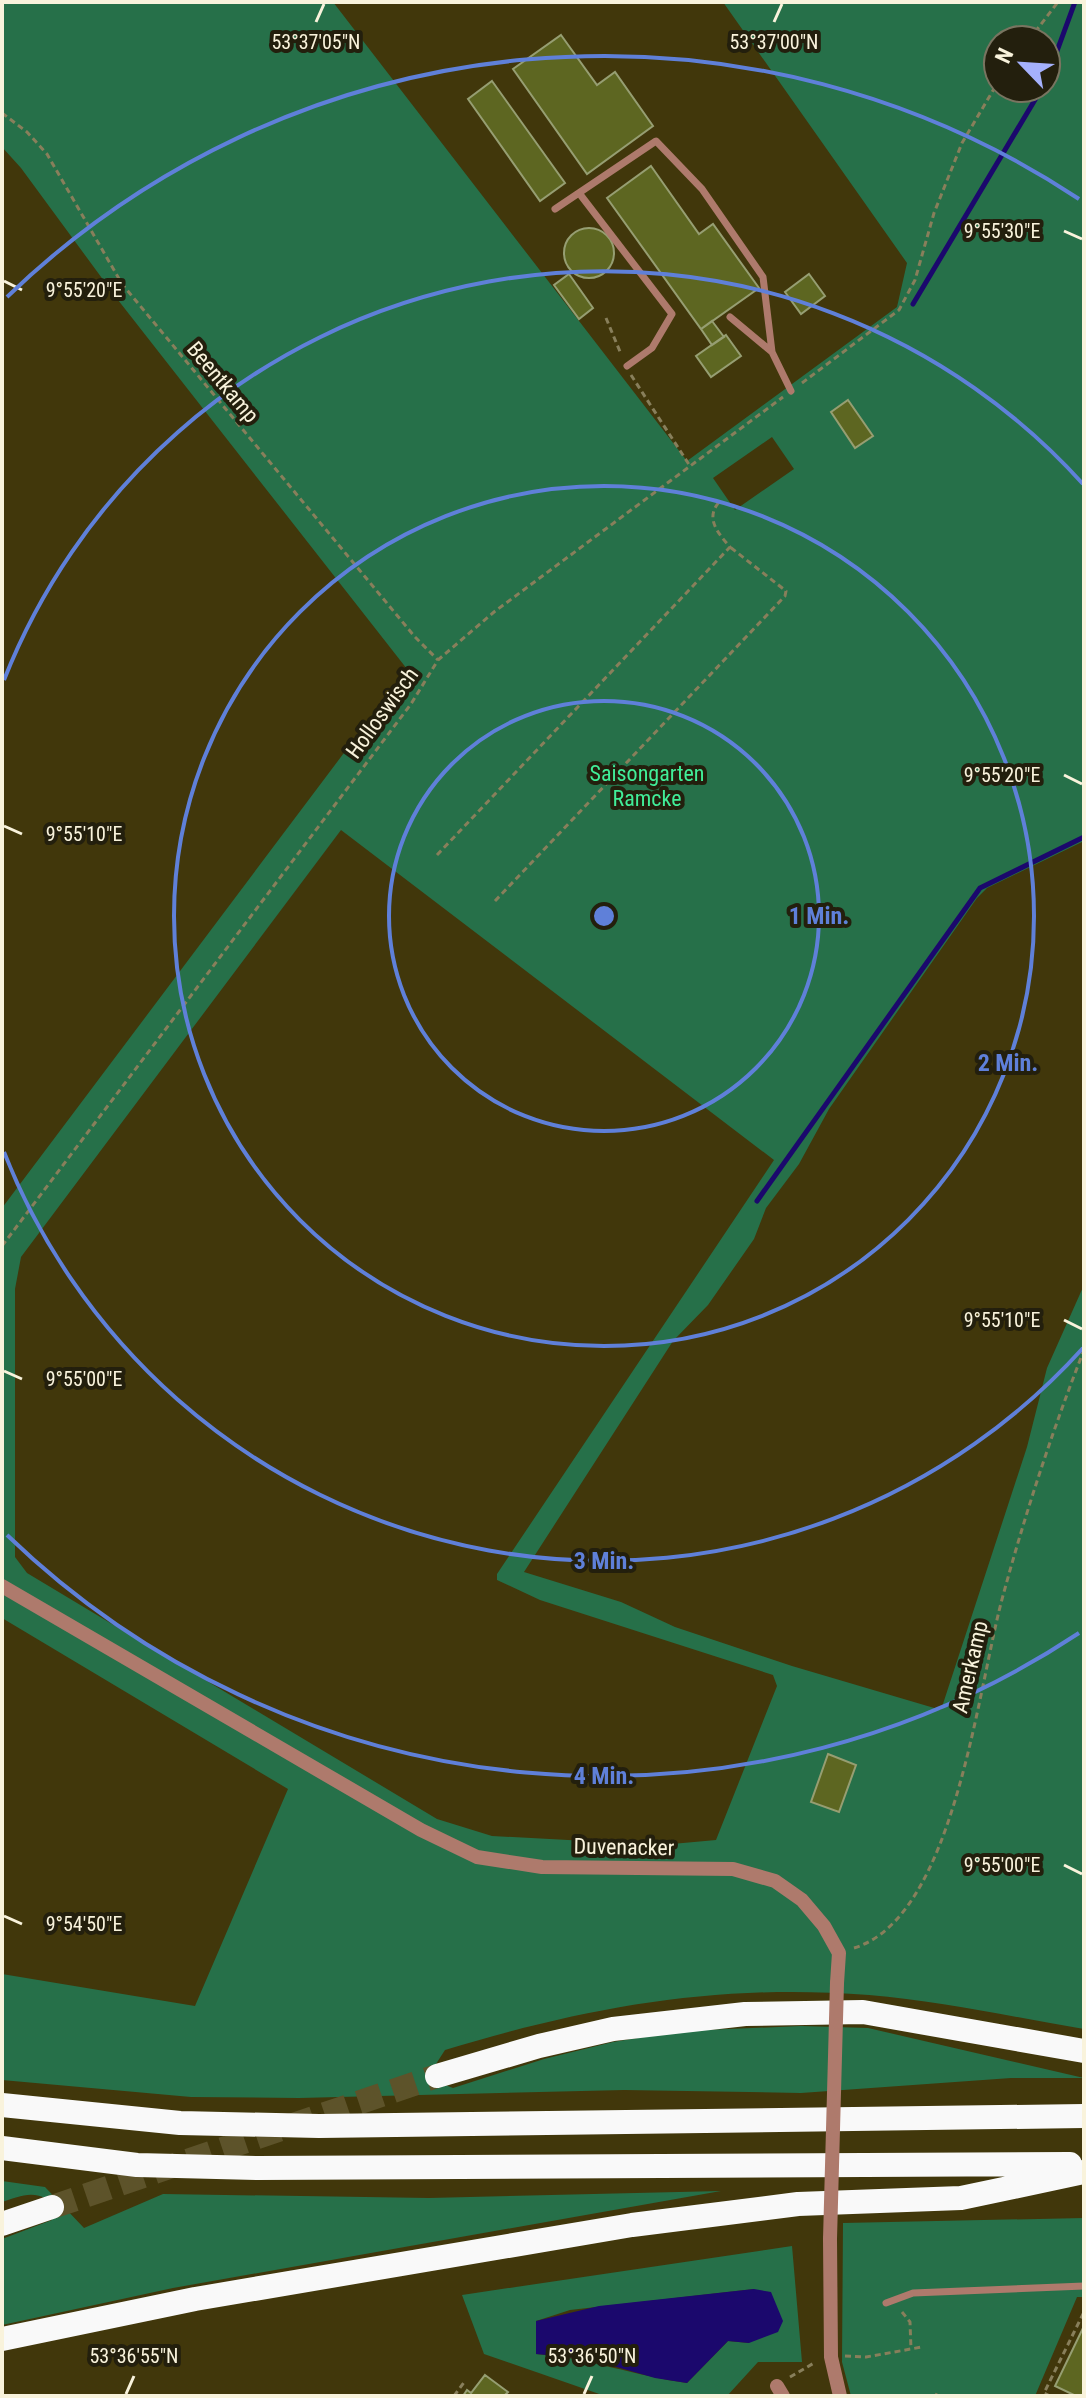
<svg xmlns="http://www.w3.org/2000/svg" width="1086" height="2398" font-family="'Roboto Condensed',sans-serif">
	<style>
		.green { fill: #267049; fill-rule: evenodd }
		.water { fill: #1b086d }
		.lines { fill: none; stroke-linecap: round; stroke-linejoin: round }
		.stream { stroke: #1b086d; stroke-width: 5 }
		.building { fill: #5d6621; stroke: #969e72; stroke-width: 2 }
		.highway-tunnel { stroke: #5d532a; stroke-width: 24; stroke-dasharray: 24 12; stroke-linecap: butt }
		.path { stroke: #887f5b; stroke-width: 3; stroke-dasharray: 6 4; stroke-linecap: butt }
		.lane { stroke: #ae7a6c; stroke-width: 7 }
		.street { stroke: #ae7a6c; stroke-width: 14 }
		.highway { stroke: #f9f9f9; stroke-width: 24 }
		.street-bridge { stroke: #ae7a6c; stroke-width: 14 }
		.ticks { fill: none; stroke: #f9f3dc; stroke-width: 3 }
		.ring { fill: none; stroke: #5f80d9; stroke-width: 4 }
		.labels { text-anchor: middle; dominant-baseline: central; stroke-width: 8; stroke-linejoin: round; paint-order: stroke }
		.street-label { font-size: 22px; fill: #f9f3dc; stroke: #231f0d }
		.park-label { font-size: 22px; fill: #41ee99; stroke: #231f0d }
		.ticks-label { font-size: 20px; text-anchor: middle; fill: #f9f3dc; stroke: #231f0d; stroke-width: 8; stroke-linejoin: round; paint-order: stroke }
		.centre { fill: #5f80d9; stroke: #231f0d; stroke-width: 4 }
		.ring-label { font-size: 24px; text-anchor: middle; font-weight: bold; fill: #5f80d9; stroke: #231f0d; stroke-width: 8; stroke-linejoin: round; paint-order: stroke }
	</style>
	<rect width="100%" height="100%" fill="#41370b"/>
	<!-- green -->
	<path class="green" d="M2,2h331l354,459 210,-154 10,-44 -184,-261h361v839l-97,47 -10,10 -148,211 -30,55 -33,44 -12,31 -46,66 -35,36 -149,231 97,30 54,25 117,39 149,44 86,-263 20,-79 37,-83v744c-71,-12 -143,-28 -215,-34 -150,-12 -282,12 -424,55l-11,17 6,16 13,5 91,-29 69,-17 68,-11 120,-5 67,2 216,50h-73l-210,15 -177,-3 -325,8 -108,-1 -189,-17v-106l193,32 93,-217 -286,-171v-410l405,-539 -289,-369 -97,-132 -19,-21zM998,40h48v48h-48zM848,400l25,35 -18,13 -24,-36zM772,437l22,32 -59,41 -22,-32zM341,830l433,330 -277,414v6l43,20 233,75 4,11 -61,154 -55,5 -169,-9 -55,-17 -410,-246 -12,-16v-268l6,-32z
		M2,2181l43,6 39,41 79,-34 266,4 292,-7 -548,97 -171,37v-86l50,-19 -5,-21c-16,-9 -29,-2 -45,3z
		M1084,2218v79h-7l-42,99h-184l-9,-34 1,-139z
		M792,2246l10,116h-44l-31,34h-122l-121,-42 -22,-59zM754,2289l-5,54 -21,-2 -41,42c-52,-7 -98,-25 -151,-29v-33l34,-11z"/>
	<!-- water -->
	<path class="water" d="M754,2289l17,3 12,29 -5,11 -29,11 -21,-2 -41,42 -32,-5 -66,-19 -53,-5v-33l63,-15z"/>
	<g class="lines">
		<!-- stream -->
		<path class="stream" d="M1046,81l29,-79
			M913,304l129,-216
			M757,1201l223,-313 104,-51"/>
	</g>
	<!-- building -->
	<path class="building" d="M561,35l36,50 18,-13 38,54 -66,48 -74,-105z
		M492,81l73,102 -25,18 -72,-102z
		M651,166l48,68 14,-10 46,64 -58,41 -94,-131z
		M564 253a25 25 0 1 1 50 0a25 25 0 1 1-50 0Z
		M569,274l24,34 -14,11 -25,-34z
		M809,274l16,22 -24,18 -16,-22z
		M712,321l12,16 -12,8 -11,-16z
		M726,335l15,21 -30,21 -15,-21z
		M848,400l25,36 -18,12 -24,-36z
		M828,1754l28,11 -17,47 -28,-10z
		M1084,2326v70h-8l-21,-10z
		M485,2375l23,17 -4,4h-41l4,-6 4,3z"/>
	<g class="lines">
		<!-- highway-tunnel -->
		<path class="highway-tunnel" d="M52,2207l385,-131"/>
		<!-- path -->
		<path class="path" d="M1029,40l29,-38
			M2,113l25,19 20,22 75,130 293,353 23,23
			M606,318l15,36
			M631,375l59,91
			M802,383l97,-73 16,-30 19,-67 28,-70 36,-61
			M437,855l293,-308c-13,-15 -26,-30 -9,-47
			M495,901l290,-305 1,-5 -56,-44
			M2,1246l409,-542 27,-44 56,-48 289,-215
			M854,1948c102,-31 124,-266 150,-356 22,-81 49,-163 80,-242
			M902,2312l8,10 1,27
			M845,2356l21,1 56,-10
			M790,2377l24,-14
			M935,2394l4,2
			M454,2396l11,-15
			M1050,2396l-6,-3 40,-81"/>
		<!-- lane -->
		<path class="lane" d="M579,193l93,121 -20,34 -25,18
			M555,209l101,-68 46,48 61,88 9,75 19,39
			M730,317l42,35
			M886,2303l27,-10 171,-7"/>
		<!-- street -->
		<path class="street" d="M2,1586l419,244 56,27 65,10 191,2 42,12 27,19 22,26 15,27 -2,30
			M830,2239l1,118 9,39
			M777,2386l6,10"/>
		<!-- highway -->
		<path class="highway" d="M437,2076l102,-30 74,-17 132,-15 118,-2 221,39
			M2,2105l178,18 139,3 765,-10
			M2,2148l135,17 121,3 812,-4
			M2,2224l50,-17
			M2,2339l193,-40 437,-74 166,-21 163,-6 123,-26"/>
		<!-- street-bridge -->
		<path class="street-bridge" d="M830,2239l7,-256"/>
	</g>
	<!-- ticks -->
	<path class="ticks" d="M316,22l8,-18M774,22l8,-18M1064,231l18,8M4,281l18,9M1064,775l18,9M4,826l18,8M1064,1320l18,9M4,1371l18,8M1064,1865l18,9M4,1916l18,8M126,2394l8,-18M584,2394l8,-18"/>
	<!-- distance rings -->
	<g class="ring">
		<circle cx="604" cy="916" r="215"/>
		<circle cx="604" cy="916" r="430"/>
		<path d="M1083 1348A645 645 0 0 1 4 1152M4 680A645 645 0 0 1 1083 484"/>
		<path d="M1079 1633A860 860 0 0 1 7 1535M7 297A860 860 0 0 1 1079 199"/>
	</g>
	<g class="labels">
		<!-- street labels -->
		<g class="street-label">
			<text transform="translate(223 382) rotate(50)">Beentkamp</text>
			<text transform="translate(382 713) rotate(-54)">Holloswisch</text>
			<text transform="translate(970 1667) rotate(-77)">Amerkamp</text>
			<text transform="translate(624 1847) rotate(1)">Duvenacker</text>
		</g>
		<!-- park labels -->
		<g class="park-label">
			<text x="647" y="773">Saisongarten<tspan x="647" dy="25">Ramcke</tspan></text>
		</g>
	</g>
	<g class="ticks-label">
		<text x="316" y="49">53°37'05"N</text>
		<text x="774" y="49">53°37'00"N</text>
		<text x="1002" y="238">9°55'30"E</text>
		<text x="84" y="297">9°55'20"E</text>
		<text x="1002" y="782">9°55'20"E</text>
		<text x="84" y="841">9°55'10"E</text>
		<text x="1002" y="1327">9°55'10"E</text>
		<text x="84" y="1386">9°55'00"E</text>
		<text x="1002" y="1872">9°55'00"E</text>
		<text x="84" y="1931">9°54'50"E</text>
		<text x="134" y="2363">53°36'55"N</text>
		<text x="592" y="2363">53°36'50"N</text>
	</g>
	<circle cx="604" cy="916" r="12" class="centre"/>
	<g class="ring-label">
		<text x="819" y="924">1 Min.</text>
		<text x="1008" y="1071">2 Min.</text>
		<text x="604" y="1569">3 Min.</text>
		<text x="604" y="1784">4 Min.</text>
	</g>
	<!-- border -->
	<rect width="1086" height="2398" fill="none" stroke="#f9f3dc" stroke-width="8"/>
	<!-- north arrow -->
	<g transform="translate(1022 64) rotate(295)"><circle r="38" fill="#231f0d" stroke="#797460" stroke-width="2"/>
	<path d="M0-6L14 30L0 20L-14 30Z" fill="#a5b1fc"/>
	<text y="-12" font-size="22" font-weight="bold" text-anchor="middle" fill="#f9f3dc">N</text>
	</g>
</svg>
